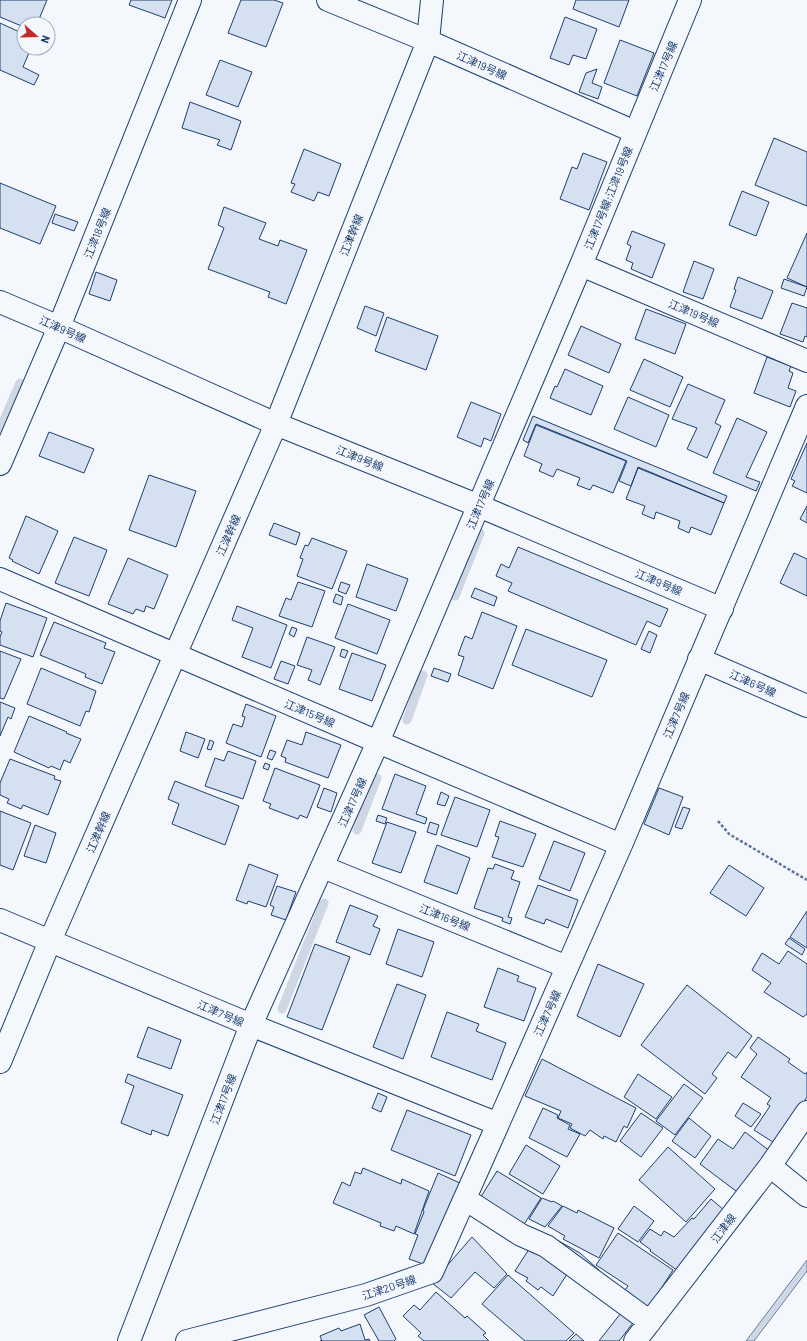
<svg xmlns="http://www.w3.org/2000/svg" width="807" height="1341" font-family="Barlow,'Noto Sans JP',sans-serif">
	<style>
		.water { fill: #cfd7e4; stroke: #687fa3 }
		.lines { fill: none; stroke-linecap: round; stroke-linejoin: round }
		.stream { stroke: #cfd7e4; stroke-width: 9 }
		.building { fill: #d5e0f0; stroke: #1d3f73 }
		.minor-casing { stroke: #1d3f73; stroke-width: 24 }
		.path { stroke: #5e769c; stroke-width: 2.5; stroke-dasharray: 3 2; stroke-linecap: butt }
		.minor { stroke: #f4f7fb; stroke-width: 22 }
		.labels { text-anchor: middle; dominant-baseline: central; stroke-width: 3; stroke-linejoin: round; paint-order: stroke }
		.street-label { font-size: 11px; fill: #1d3f73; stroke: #f4f7fb }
	</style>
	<rect width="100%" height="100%" fill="#f4f7fb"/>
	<!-- water -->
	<path class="water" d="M807,1260v11l-53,70h-8z"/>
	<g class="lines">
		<!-- stream -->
		<path class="stream" d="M0,429l20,-46
			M455,596l25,-63
			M407,720l16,-45
			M357,830l20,-52
			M282,1009l42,-106"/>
	</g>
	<!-- building -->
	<path class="building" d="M0,0h47l-10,24h-13v3l-24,-10z
		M131,0h41l-7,18 -36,-13z
		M241,0h33l9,3 -17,44 -38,-14z
		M576,0h53l-10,27 -46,-18z
		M565,17l32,12 -11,30 -13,-4 -4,10 -19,-7z
		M0,23l24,11v14h7l-8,19 16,8 -5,10 -34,-15z
		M620,40l34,13 -17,43 -33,-13z
		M220,60l32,12 -14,35 -32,-12z
		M597,69l-5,14 10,4 -4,12 -19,-7 7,-19z
		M190,102l51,19 -10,29 -14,-5 3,-5 -38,-12z
		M774,138l33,14v54l-52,-21z
		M304,149l37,15 -12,32 -11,-4 -4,9 -23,-9 4,-8 -4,-1z
		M583,153l24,9 -18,48 -29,-11 12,-32 5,2z
		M0,183l56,23 -16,38 -40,-16z
		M742,191l27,11 -13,34 -27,-11z
		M224,207l42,16 -7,16 19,7 2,-6 27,10 -21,54 -18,-7 2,-5 -62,-23 16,-41 -6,-3z
		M55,214l23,8 -4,9 -22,-8z
		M632,231l33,13 -13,34 -21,-9 2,-6 -7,-3 5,-14 -4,-2z
		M807,233v54l-20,-9z
		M694,261l20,8 -11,30 -20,-7z
		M96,272l21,8 -7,21 -21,-7z
		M738,277l35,14 -11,28 -32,-12 6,-17 -2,-1z
		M784,279l23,8 -3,9 -23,-8z
		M792,303l15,5v29l-2,-1 -2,6 -23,-8z
		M365,306l19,7 -8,23 -19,-8z
		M646,309l40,15 -11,30 -40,-15z
		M387,317l51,19 -12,34 -51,-19z
		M581,326l40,18 -12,29 -41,-18z
		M767,357l24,9 -2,5 4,2 -5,15 8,3 -6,16 -36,-14z
		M644,359l39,18 -13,30 -40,-17z
		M565,369l38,17 -12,29 -41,-17 5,-12 2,1z
		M688,384l37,16 -10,23 6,3 -14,32 -20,-9 10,-21 -25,-9z
		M628,397l41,18 -13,32 -42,-18z
		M471,402l30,12 -10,27 -7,-3 -3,9 -24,-10z
		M533,416l194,80 -3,7 -86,-36 -7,19 -12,-5 8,-20 -91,-37 -8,19 -5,-3z
		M737,418l30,14 -21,45 14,5 -4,9 -43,-18z
		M536,425l90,36 -13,32 -20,-8 -3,5 -13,-5 3,-7 -23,-9 -4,8 -14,-6 3,-7 -18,-8z
		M49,432l45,17 -10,24 -45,-17z
		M807,443v50l-15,-7 3,-5 -4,-2z
		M638,468l86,35 -13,32 -20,-8 -2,6 -11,-5 2,-7 -24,-9 -2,7 -12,-5 3,-8 -19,-7z
		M149,475l47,16 -20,56 -47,-17z
		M807,506v17l-7,-4z
		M26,516l32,15 -19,43 -27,-13 1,-1 -4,-2z
		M274,523l26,10 -4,12 -27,-10z
		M74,537l33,13 -18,46 -34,-13z
		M312,538l35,13 -15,38 -35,-13 6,-17 -3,-1 5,-13 3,1z
		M518,547l150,62 -8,18 -13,-6 -11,24 -128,-54 4,-8 -16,-7 5,-12 8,4z
		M794,553l13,6v37l-27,-13z
		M128,558l40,17 -14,34 -8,-3 -2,6 -8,-3 -3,5 -25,-10z
		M367,564l41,15 -12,32 -40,-14z
		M298,582l27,9 -13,36 -33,-11 7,-18 5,2z
		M341,582l9,3 -4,9 -8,-3z
		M475,588l22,9 -3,9 -23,-9z
		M336,594l7,3 -2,8 -8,-3z
		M6,603l41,15 -14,39 -33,-12v-8l2,-5 -2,-1v-10z
		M348,604l42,16 -13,34 -42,-16z
		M237,606l50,19 -16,43 -29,-11 11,-29 -21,-8z
		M482,612l35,14 -24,63 -35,-14 6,-18 -6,-2 7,-19 7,3z
		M54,622l52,21 -2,5 11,4 -13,32 -17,-7 1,-3 -46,-19z
		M292,627l5,2 -3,8 -5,-3z
		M526,629l81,31 -15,37 -80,-32z
		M649,631l8,4 -7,18 -9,-4z
		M307,637l28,10 -15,38 -12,-5 4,-10 -15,-5z
		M342,649l6,2 -3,7 -5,-2z
		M0,651l21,8 -17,40 -4,-1z
		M352,653l34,12 -14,36 -33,-12z
		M281,661l14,5 -7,18 -14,-5z
		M41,668l55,23 -7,21 -3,-1 -6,15 -53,-22z
		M434,668l17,6 -3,8 -17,-6z
		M0,702l15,6 -4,11 -3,-2 -8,19z
		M246,704l30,12 -15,41 -35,-14 7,-19 9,3 3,-10 -3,-1z
		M29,716l38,16 -1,1 15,6 -11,24 -6,-3 -4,10 -9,-4 -2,2 -35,-16z
		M186,732l19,7 -7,19 -18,-7z
		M306,732l35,13 -13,33 -43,-16 1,-4 -5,-2 6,-16 15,5z
		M210,740l4,2 -3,8 -4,-1z
		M270,750l6,2 -4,8 -5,-2z
		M228,751l28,10 -13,38 -38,-13 10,-28 9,3z
		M10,759l45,17 -1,3 7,2 -13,34 -25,-10 -2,4 -14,-6 2,-4 -9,-4v-12z
		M265,763l5,2 -2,5 -5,-2z
		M275,768l45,17 -13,33 -7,-3 -2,4 -29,-11 2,-4 -8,-3z
		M395,774l31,12 -10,28 11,4 -2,6 -43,-15z
		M175,781l64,25 -14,39 -53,-21 7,-20 -11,-5z
		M324,788l13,5 -6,19 -14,-5z
		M659,788l24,9 -14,38 -25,-11z
		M441,792l8,4 -4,10 -8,-2z
		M455,797l35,13 -13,37 -36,-12z
		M683,807l7,2 -8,20 -7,-2z
		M0,811l31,12 -18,47 -13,-5z
		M378,815l9,3 -2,6 -9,-3z
		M500,821l36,13 -13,33 -31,-10 7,-20 -4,-1z
		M387,822l29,10 -15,41 -29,-10z
		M430,822l9,3 -3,10 -9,-3z
		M35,825l21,8 -10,30 -22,-7z
		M554,841l31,12 -15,38 -31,-12z
		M437,845l33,13 -13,36 -33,-12z
		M249,864l29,11 -12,32 -18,-6 -1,3 -11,-4z
		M495,864l19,7 -3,8 9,3 -12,35 4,1 -2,6 -8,-3 1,-3 -29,-10 14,-40 5,1z
		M729,865l35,23 -18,28 -36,-23z
		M538,885l40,15 -10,28 -22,-9 -2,5 -19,-7z
		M277,886l19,6 -10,28 -15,-5 3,-8 -4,-2z
		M350,905l28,11 -5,10 7,3 -10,26 -34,-13z
		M807,911v37l-17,-11z
		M398,929l36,13 -12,35 -36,-13z
		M789,938l16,11 -3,6 -17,-11z
		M315,944l35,13 -28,73 -35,-13z
		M788,951l19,13v50l-4,3 -39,-25 7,-9 -19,-13 10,-17 17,11z
		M598,964l46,20 -24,53 -43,-21z
		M498,968l21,8 -2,5 19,7 -12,33 -40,-14z
		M397,984l29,11 -23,64 -30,-12z
		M687,985l65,51 -16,22 -8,-6 -16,22 5,4 -12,16 -64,-49z
		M447,1012l32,12 -3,7 30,12 -14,37 -61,-23z
		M148,1027l33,13 -10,29 -34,-12z
		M758,1037l32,22 -2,3 17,12 2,-2v25l-31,47 -22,-14 16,-24 -3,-2 4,-6 -30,-21 16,-23 -7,-6z
		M542,1059l94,49 -9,20 -3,-2 -8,16 -12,-6 -1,3 -13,-9 -5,6 -15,-8 2,-4 -14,-6 3,-7 -36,-15z
		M128,1074l55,21 -15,41 -16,-6 -1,5 -30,-12 13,-37 -9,-4z
		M638,1074l34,23 -16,22 -32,-22z
		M684,1084l19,14 -28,37 -19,-14z
		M378,1093l9,4 -6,15 -9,-4z
		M743,1103l18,11 -10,13 -16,-11z
		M543,1108l15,7 -1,3 13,7 -2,4 12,5 -13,23 -38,-19z
		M407,1110l64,25 -16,41 -64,-26z
		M641,1113l22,15 -22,29 -21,-16z
		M689,1118l22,18 -16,22 -23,-17z
		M745,1132l26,20 -31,42 -40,-30 18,-25 15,10z
		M526,1145l34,21 -17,28 -34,-20z
		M668,1147l47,42 -29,33 -47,-42z
		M363,1168l38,16 1,-5 27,12 -15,43 -18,-8 -2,5 -14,-5 1,-3 -48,-20 9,-21 8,4 5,-14 6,2z
		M497,1171l44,27 -20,31 -44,-26z
		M438,1173l24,11 -36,81 -17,-6 9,-24 -3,-1 9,-22 -1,-2z
		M542,1198l10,4 1,-1 9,5 -17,21 -16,-8z
		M711,1199l13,11 -43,63 -31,-22 1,-1 -11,-8 10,-13 11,7 3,-5 10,6 18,-19 2,1z
		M563,1206l14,7 1,-3 36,18 -15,30 -36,-19 2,-3 -17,-10z
		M634,1206l20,15 -16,21 -20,-13z
		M618,1233l55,37 -27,42 -25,-17 7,-9 -32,-21z
		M472,1237l35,37 -13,14 -19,-16 -24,26 -19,-15z
		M557,1240l23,13 19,17 -4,6 -43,-31z
		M531,1246l38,25 -16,25 -12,-9 -3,3 -12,-9 2,-3 -13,-7z
		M508,1275l66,58 -8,8h-41l-43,-37z
		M436,1292l29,26 2,-2 19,17 -3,2 6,6h-65l-6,-5 3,-3 -18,-17 11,-11 6,5z
		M379,1307l17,32 -2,2h-15l-15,-26z
		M624,1309l12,10 -17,22h-20z
		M360,1324l5,16 4,-1 1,2h-50h2l-2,-5 19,-8 2,3z
		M576,1334l8,7h-15z"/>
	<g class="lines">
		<defs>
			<path id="minor" d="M328,0l100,41 207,91
				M581,265l226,96
				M0,302l59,25 217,97 203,82 243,103
				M0,464l59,-137 131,-327
				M0,579l378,163 243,103
				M699,659l108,47
				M323,867l244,100
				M0,920l251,105 247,99 123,-279 186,-439
				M0,1062l50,-121 226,-517 152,-383 4,-41
				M770,1166l37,30
				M465,1199l56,36 25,11 104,76
				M129,1341l122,-316 127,-283 203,-477 109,-265
				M187,1341l179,-46 66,-23 66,-148
				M635,1341l135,-175 37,-54"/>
		</defs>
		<!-- minor casing -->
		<use href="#minor" class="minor-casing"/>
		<!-- path -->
		<path class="path" d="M718,821l11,13 78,46"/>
		<!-- minor -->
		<use href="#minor" class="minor"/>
	</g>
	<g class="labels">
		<!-- street labels -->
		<g class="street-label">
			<text transform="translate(482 65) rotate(24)">江津19号線</text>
			<text transform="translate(663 66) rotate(-67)">江津17号線</text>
			<text transform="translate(608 198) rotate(-68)">江津17号線;江津19号線</text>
			<text transform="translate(97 233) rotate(-68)">江津18号線</text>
			<text transform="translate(351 235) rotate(-68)">江津幹線</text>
			<text transform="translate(694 313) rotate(23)">江津19号線</text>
			<text transform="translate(63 329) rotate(24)">江津9号線</text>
			<text transform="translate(360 458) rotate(22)">江津9号線</text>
			<text transform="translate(480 504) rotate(-67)">江津17号線</text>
			<text transform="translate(228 535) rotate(-66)">江津幹線</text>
			<text transform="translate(659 582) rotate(23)">江津9号線</text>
			<text transform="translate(753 683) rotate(24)">江津6号線</text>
			<text transform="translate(310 713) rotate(23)">江津15号線</text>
			<text transform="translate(676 715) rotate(-67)">江津7号線</text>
			<text transform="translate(352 802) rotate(-66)">江津17号線</text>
			<text transform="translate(98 832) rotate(-67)">江津幹線</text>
			<text transform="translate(445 917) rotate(22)">江津16号線</text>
			<text transform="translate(221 1013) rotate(23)">江津7号線</text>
			<text transform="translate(547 1013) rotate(-66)">江津7号線</text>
			<text transform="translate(223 1099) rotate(-69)">江津17号線</text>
			<text transform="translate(723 1228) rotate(-53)">江津線</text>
			<text transform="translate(389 1287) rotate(-18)">江津20号線</text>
		</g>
	</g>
	<!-- north arrow -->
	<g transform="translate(36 36) rotate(110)"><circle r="19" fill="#f4f7fb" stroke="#9eadc5"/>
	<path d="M0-3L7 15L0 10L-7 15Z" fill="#c62828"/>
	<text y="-6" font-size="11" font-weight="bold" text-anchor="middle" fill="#1d3f73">N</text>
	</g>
</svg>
